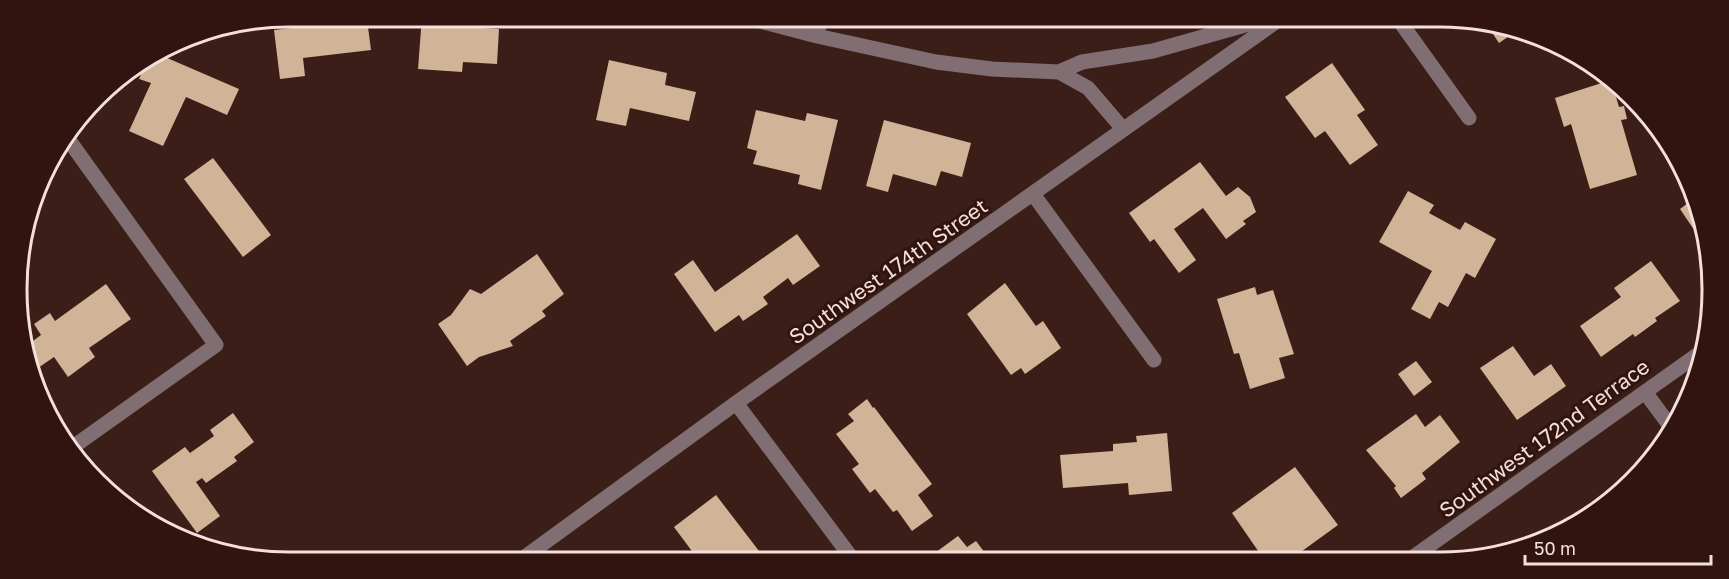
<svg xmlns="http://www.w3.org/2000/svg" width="1729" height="579" font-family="'Golos Text',sans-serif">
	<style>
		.building { fill: #d1b397 }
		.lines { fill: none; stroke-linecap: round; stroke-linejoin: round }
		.minor { stroke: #806e73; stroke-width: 15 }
		.labels { text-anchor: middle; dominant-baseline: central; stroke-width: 6; stroke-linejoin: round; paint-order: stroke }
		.street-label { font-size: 21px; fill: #f4dfda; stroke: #31140f }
		.rim { fill: none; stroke: #f4dfda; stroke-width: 3 }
	</style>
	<rect width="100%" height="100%" fill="#3c1e18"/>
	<!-- building -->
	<path class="building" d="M422,16h32v10l45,3 -2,35 -34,-2 -1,10 -44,-3z
		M367,19l4,31 -68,8 2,18 -25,3 -6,-49z
		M1485,22l25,4 8,4 -19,13z
		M158,54l81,35 -12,26 -41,-18 -23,49 -34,-15 22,-48 -12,-4 8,-18z
		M609,60l58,13 -2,12 31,7 -7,29 -59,-13 -4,18 -30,-6z
		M1332,63l33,47 -8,5 21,30 -28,20 -25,-34 -10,7 -30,-41z
		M1611,80l8,27 5,-1 3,13 -6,1 16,55 -47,14 -19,-65 -7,3 -9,-29z
		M756,110l49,11 2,-8 31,7 -17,70 -23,-6 2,-9 -47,-11 4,-13 -10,-3z
		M884,120l87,23 -9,34 -21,-6 -5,15 -43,-12 -5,18 -22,-6z
		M213,158l58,77 -28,22 -59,-78z
		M1200,162l26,34 12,-9 12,10 6,15 -13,9 3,3 -20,15 -23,-31 -29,21 22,31 -17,13 -25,-34 -4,3 -21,-29z
		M1408,191l26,14 -5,8 31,17 5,-8 31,17 -21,39 -9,-5 -18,34 -9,-5 -9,17 -19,-10 21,-38 -53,-29z
		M1692,200l18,52h-1l-29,-43z
		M797,234l23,32 -27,19 -5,-7 -25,19 5,7 -25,17 -4,-6 -24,17 -41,-58 19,-14 22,32z
		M537,254l27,40 -22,17 4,5 -36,25 3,5 -34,11 -12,9 -29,-42 13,-9 19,-26 11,5z
		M1651,261l29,40 -25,17 2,3 -22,16 -2,-3 -32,23 -21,-31 41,-29 -7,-9z
		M1005,283l31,43 7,-5 18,27 -36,26 -4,-6 -10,7 -44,-61z
		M106,284l25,35 -42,29 6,9 -27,20 -14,-20 -16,11 -13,-17v-4l16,-12 -7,-11 16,-11 5,8z
		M1255,287l2,8 16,-5 21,64 -15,4 6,20 -35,11 -11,-36 -5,1 -17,-55z
		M1513,346l21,30 17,-12 15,22 -49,34 -37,-52z
		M1416,361l16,21 -18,14 -16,-22z
		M867,399l6,9 1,-1 58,77 -14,11 15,21 -21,15 -15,-21 -4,2 -18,-23 -5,4 -18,-24 7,-5 -23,-30 18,-13 -6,-7z
		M233,413l21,29 -20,15 3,4 -31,22 -4,-5 -6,4 24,34 -23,17 -45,-62 33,-24 5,6 24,-17 -4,-6z
		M1416,414l9,13 15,-12 20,27 -38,31 4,6 -25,19 -7,-10 2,-2 -30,-36z
		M1167,433l5,58 -43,4 -1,-12 -65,5 -3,-33 53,-4v-7l24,-2 -1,-6z
		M1295,467l43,58 -40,29 5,7h-38l-33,-48z
		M1618,494l1,1 -18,11 -1,-4z
		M716,495l50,65 -2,2h-64l-26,-35z
		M958,536l9,11 9,-6 15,20h-67z"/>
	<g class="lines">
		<!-- minor -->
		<path class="minor" d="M741,16l76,20 119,26 56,7 67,3 29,16 35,41
			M1396,16l73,102
			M817,36l4,-20
			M1059,72l23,-10 71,-11 124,-35
			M68,139l148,206 -146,104
			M1033,194l121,166
			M1645,392l28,38
			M736,403l118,158
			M1409,560l295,-210
			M518,562l218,-159 548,-387"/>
	</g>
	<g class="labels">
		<!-- street labels -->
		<g class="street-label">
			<text transform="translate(888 271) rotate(-35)">Southwest 174th Street</text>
			<text transform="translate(1544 438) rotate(-36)">Southwest 172nd Terrace</text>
		</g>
	</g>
	<!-- crop -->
	<path d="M0 0H1729V579H0ZM289 27H1440A262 262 0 0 1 1702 289V290A262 262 0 0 1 1440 552H289A262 262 0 0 1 27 290V289A262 262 0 0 1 289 27Z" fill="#31140f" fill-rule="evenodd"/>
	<path class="rim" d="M289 27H1440A262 262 0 0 1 1702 289V290A262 262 0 0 1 1440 552H289A262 262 0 0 1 27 290V289A262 262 0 0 1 289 27Z"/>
	<!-- scale -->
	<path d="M1525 555v9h186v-9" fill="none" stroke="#f4dfda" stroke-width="3"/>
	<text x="1534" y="555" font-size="18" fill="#f4dfda" stroke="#31140f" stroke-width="4.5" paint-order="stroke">50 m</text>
</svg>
